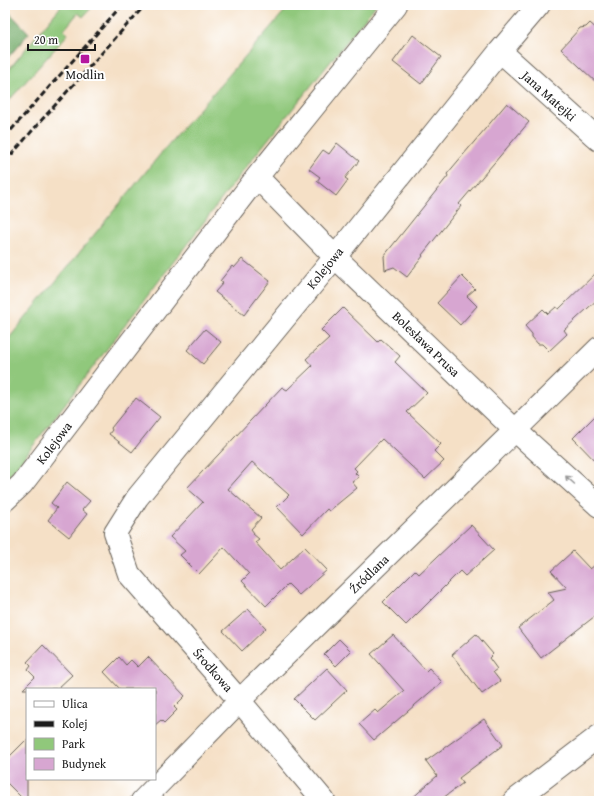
<svg xmlns="http://www.w3.org/2000/svg" width="604" height="806" font-family="'Gentium Book Plus',serif">
	<style>
		.green { fill: #90c87b; stroke: #56724c }
		.forest { fill: #74ac6b; stroke: #486444 }
		.building { fill: #d7a6d1 }
		.lines { fill: none; stroke-linecap: round; stroke-linejoin: round }
		.minor-casing { stroke: #686158; stroke-width: 24 }
		.minor { stroke: #fff; stroke-width: 22 }
		.rail { stroke: #1c1c1c; stroke-width: 3; stroke-dasharray: 6 3; stroke-linecap: butt }
		.oneway { stroke: #999 }
		.poi-dot { fill: #b5179e; stroke: #fff; stroke-width: 1.5 }
		.labels { text-anchor: middle; dominant-baseline: central; stroke-width: 4; stroke-linejoin: round; paint-order: stroke }
		.poi-label { font-size: 13px; fill: #1c1c1c; stroke: #fff }
		.street-label { font-size: 13px; fill: #1c1c1c; stroke: #fff }
	</style>
	<rect width="100%" height="100%" fill="#fff"/>
	<filter id="ink" filterUnits="userSpaceOnUse"><feTurbulence type="fractalNoise" baseFrequency=".025" numOctaves="2"/><feDisplacementMap in="SourceGraphic" scale="8" xChannelSelector="R" yChannelSelector="G"/><feConvolveMatrix kernelMatrix="1 2 1 2 8 2 1 2 1" color-interpolation-filters="sRGB"/></filter>
	<filter id="wash" filterUnits="userSpaceOnUse"><feTurbulence type="fractalNoise" baseFrequency=".012" numOctaves="4" result="noise"/><feDisplacementMap in="SourceGraphic" scale="16" xChannelSelector="R" yChannelSelector="G"/><feGaussianBlur stdDeviation="0.9" result="paint"/><feColorMatrix in="noise" values="0 0 0 0 0 0 0 0 0 0 0 0 0 0 0 0 0 1.4 0 .05"/><feComposite in="paint" operator="in"/></filter>
	<g filter="url(#wash)">
		<rect width="100%" height="100%" fill="#f5e0c6"/>
		<!-- green -->
		<path class="green" d="M62,5h32l-11,12 -5,-4 -14,17 4,4 -63,71v-29l5,-8z
			M290,5h86l-130,162 -220,288 -21,26v-138l162,-197z"/>
		<!-- forest -->
		<path class="forest" d="M5,8l24,25 -24,28z"/>
		<g id="blocks">
			<!-- building -->
			<path class="building" d="M590,23l9,8v54l-38,-36 19,-21 6,-1z
				M413,35l28,22 -20,27 -28,-22z
				M507,103l22,19 -70,82 2,2 -39,49 1,1 -16,21 -13,-10 -9,3 -1,-14 64,-80 -1,-2z
				M337,143l22,18 -14,17 3,2 -12,16 -19,-15 3,-4 -11,-8 14,-19 6,4z
				M242,259l28,22 -26,34 -29,-23 8,-9 -3,-2 12,-15 2,2z
				M599,270v28l-35,32 3,4 -18,17 -7,-7h-4l-6,-7v-3l-7,-8 18,-17 5,5 8,-7 3,2z
				M462,276l13,13 -8,7 10,10 -17,19 -23,-22z
				M343,308l35,34 3,-3 19,17 -5,6 32,31 -20,19 34,32 -7,7 10,10 -19,18 -43,-40 -28,29 3,3 -2,2 4,4 -7,5 5,6 -28,23 -2,-2 -24,25 -26,-27 12,-12 -37,-33 -24,27 33,29 -10,11 3,4 -1,1 6,5 -4,3 25,28 25,-23 22,23 -28,25 -11,-11 -22,22 -24,-25 7,-7 -25,-27 -25,27 -19,-19 5,-4 -15,-14 33,-35 -16,-14 95,-101 5,3 25,-24 -6,-7 23,-21 -8,-8z
				M205,329l16,13 -18,22 -16,-14z
				M136,398l24,19 -28,35 -23,-18 3,-4 -1,-2 21,-26h1z
				M599,412v53l-26,-27z
				M67,482l23,19 -8,9 5,4 -18,23 -21,-17 9,-12 -6,-5z
				M471,525l23,25 -29,26 -5,-5 -54,54 -23,-23 32,-32 4,4z
				M573,551l17,18 9,-7v51l-58,45 -23,-30 36,-28 -6,-8 19,-4 -16,-17z
				M248,609l18,19 -24,23 -19,-20z
				M476,634l17,20 -4,4 8,11 -4,3 7,9 -18,13 -30,-39z
				M393,635l33,36 3,-3 13,14 -68,58 -15,-16 16,-14 3,3 26,-22 -33,-37z
				M339,639l12,12 -15,15 -12,-12z
				M43,645l29,30 -15,14h-34l12,-12 -7,-7 3,-4 -4,-4z
				M119,657l7,8 5,-5 7,7 10,-10 37,39 -11,11 3,3 -13,13 -3,-3 -6,5v-36h-35l-16,-17z
				M327,668l20,22 -32,30 -21,-21z
				M484,719l19,26 -44,33 4,5 -24,18h-30l28,-25 -11,-15z
				M27,739v62h-2l-20,-20v-20z"/>
		</g>
	</g>
	<g filter="url(#ink)">
		<use href="#blocks" fill-opacity="0" stroke="#686158" stroke-width="1"/>
		<g class="lines">
			<defs>
				<path id="minor" d="M500,51l99,89
					M257,177l78,80 181,174 83,75
					M5,500l17,-16 10,-13 225,-294 139,-172
					M142,801l112,-115 345,-338
					M324,801l-85,-101 -110,-126 -14,-41 22,-35 198,-241 165,-206 39,-46
					M514,801l85,-65"/>
			</defs>
			<!-- minor casing -->
			<use href="#minor" class="minor-casing"/>
			<!-- minor -->
			<use href="#minor" class="minor"/>
			<!-- rail -->
			<path class="rail" d="M5,137l117,-132
				M5,162l34,-39 106,-118"/>
		</g>
		<!-- one-way arrows -->
		<defs><path id="oneway-shaft" d="M-6 0H5M1.5-3L5.5 0L1.5 3" fill="none" stroke-width="1.6" stroke-linecap="round" stroke-linejoin="round"/></defs>
		<use class="oneway" href="#oneway-shaft" transform="translate(570 480) rotate(-138)"/>
	</g>
	<!-- markers -->
	<rect class="poi-dot" x="80" y="54" width="10" height="10" rx="2"/>
	<g class="labels">
		<!-- poi labels -->
		<g class="poi-label">
			<text x="85" y="74">Modlin</text>
		</g>
		<!-- street labels -->
		<g class="street-label">
			<text transform="translate(549 96) rotate(42)">Jana Matejki</text>
			<text transform="translate(325 268) rotate(-51)">Kolejowa</text>
			<text transform="translate(426 344) rotate(44)">Bolesława Prusa</text>
			<text transform="translate(54 443) rotate(-53)">Kolejowa</text>
			<text transform="translate(369 574) rotate(-44)">Źródlana</text>
			<text transform="translate(213 670) rotate(49)">Środkowa</text>
		</g>
	</g>
	<!-- margin -->
	<rect width="604" height="806" fill="none" stroke="#fff" stroke-width="20"/>
	<!-- legend -->
	<rect x="26" y="688" width="130" height="92" fill="#ffffff" stroke="#a4a4a4"/>
	<rect x="34" y="701" width="20" height="6" fill="#ffffff" stroke="#a4a4a4"/>
	<text x="62" y="708" font-size="12" fill="#1c1c1c">Ulica</text>
	<rect x="34" y="721" width="20" height="6" fill="#1c1c1c" stroke="#a4a4a4"/>
	<text x="62" y="728" font-size="12" fill="#1c1c1c">Kolej</text>
	<rect x="34" y="738" width="20" height="12" fill="#90c87b" stroke="#a4a4a4"/>
	<text x="62" y="748" font-size="12" fill="#1c1c1c">Park</text>
	<rect x="34" y="758" width="20" height="12" fill="#d7a6d1" stroke="#a4a4a4"/>
	<text x="62" y="768" font-size="12" fill="#1c1c1c">Budynek</text>
	<!-- scale -->
	<path d="M28 44v6h67v-6" fill="none" stroke="#1c1c1c" stroke-width="2"/>
	<text x="34" y="44" font-size="12" fill="#1c1c1c" stroke="#ffffff" stroke-width="3" paint-order="stroke">20 m</text>
</svg>
